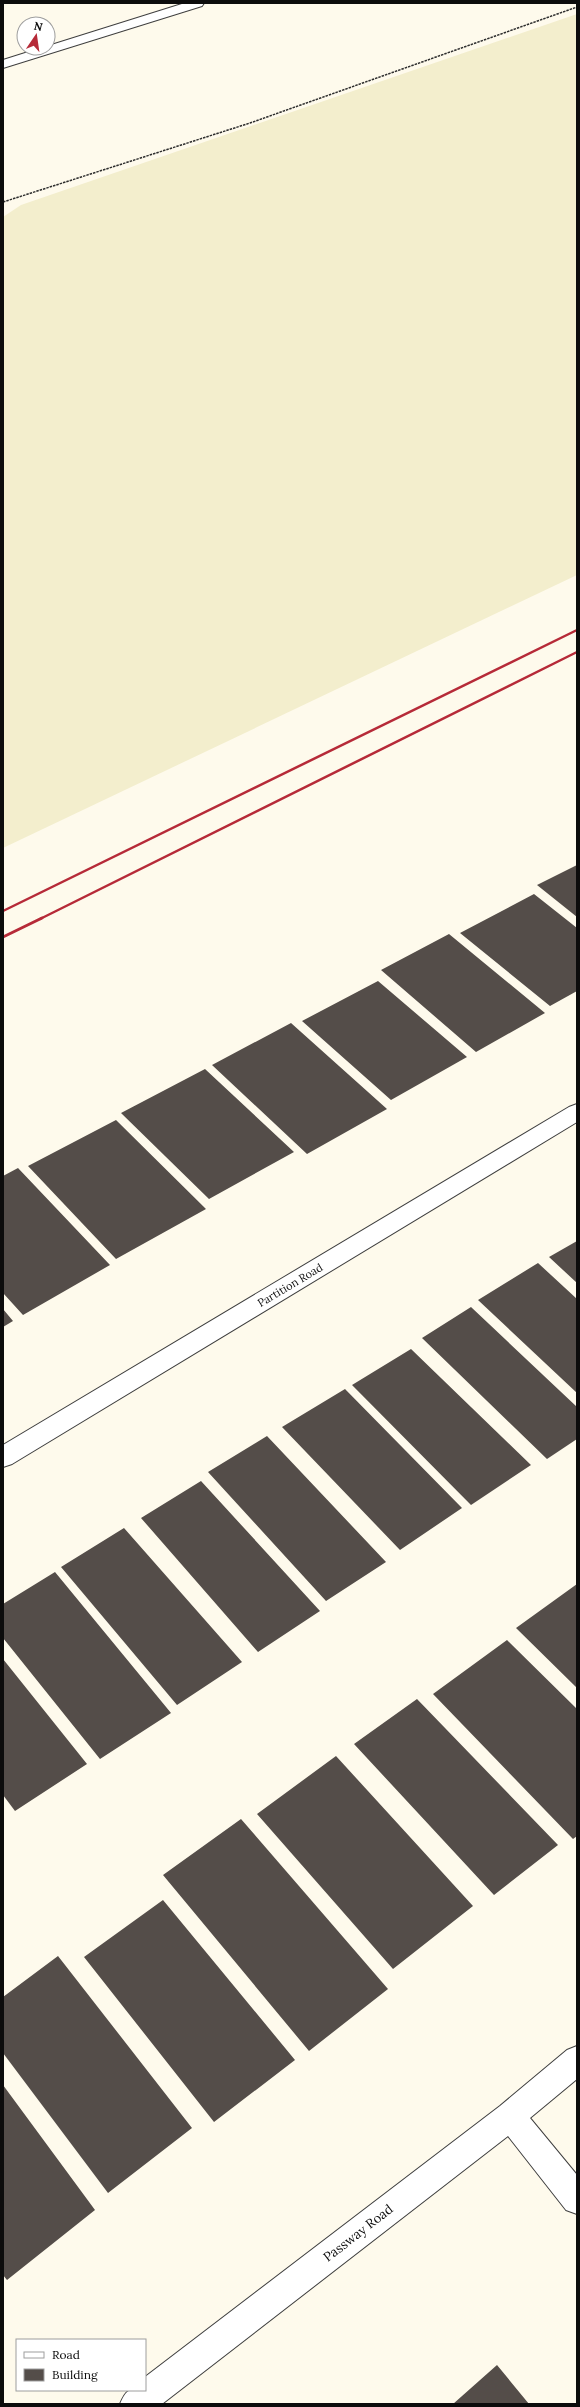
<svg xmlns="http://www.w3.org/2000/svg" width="580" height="2407" font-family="Lora,serif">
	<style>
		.farmland { fill: #f3eecd }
		.building { fill: #544d49 }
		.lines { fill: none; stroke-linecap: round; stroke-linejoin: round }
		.service-casing { stroke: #3f3f3f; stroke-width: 2 }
		.minor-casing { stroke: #3f3f3f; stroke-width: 2 }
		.path { stroke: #2e2e2e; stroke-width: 1.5; stroke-dasharray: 2.5 1; stroke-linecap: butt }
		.service { fill: #fff; fill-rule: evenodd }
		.minor { fill: #fff; fill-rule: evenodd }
		.rail-far1 { stroke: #b62a38; stroke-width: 2.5 }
		.rail { stroke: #b62a38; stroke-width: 3 }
		.labels { text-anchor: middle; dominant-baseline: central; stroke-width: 4; stroke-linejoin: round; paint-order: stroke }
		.street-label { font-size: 11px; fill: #0c0c0c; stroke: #fff }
		.near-street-label { font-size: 13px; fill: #0c0c0c; stroke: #fff }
	</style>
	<rect width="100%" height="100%" fill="#fefaec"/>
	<!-- farmland -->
	<path class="farmland" d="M577,14v561l-574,273v-631l18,-12z"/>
	<!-- building -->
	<path class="building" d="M577,865v52l-40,-32z
		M534,894l43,34v63l-27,15 -90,-73z
		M449,934l96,79 -69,39 -95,-82z
		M378,981l89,76 -76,43 -89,-79z
		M291,1023l96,86 -80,45 -95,-89z
		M205,1069l89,83 -85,47 -88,-86z
		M116,1120l90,89 -90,50 -88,-93z
		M18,1168l92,97 -87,50 -20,-22v-117z
		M577,1241v42l-28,-26z
		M538,1263l39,36v94l-99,-93z
		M471,1307l106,100v32l-30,20 -125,-121z
		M3,1309l10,12 -10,6z
		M411,1349l120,116 -60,40 -119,-120z
		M345,1389l117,119 -62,42 -118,-123z
		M267,1436l119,126 -60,39 -118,-129z
		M201,1481l119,130 -62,41 -117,-134z
		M124,1528l118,134 -65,43 -116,-138z
		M55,1572l116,141 -71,46 -97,-121v-34z
		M577,1584v104l-61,-60z
		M507,1640l70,69v127l-4,3 -140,-145z
		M3,1659l84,105 -72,47 -12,-16z
		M417,1699l141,146 -64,50 -140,-151z
		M336,1756l137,150 -80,63 -136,-155z
		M241,1819l147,170 -79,62 -146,-176z
		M163,1900l132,160 -81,62 -130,-165z
		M58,1956l134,172 -84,65 -105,-140v-56z
		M3,2085l92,125 -88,70 -4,-5z
		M497,2365l32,39h-76z"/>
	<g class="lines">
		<defs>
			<path id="service" d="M185,3h19l-2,3 -199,62v-8l38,-12h7v-2z"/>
			<path id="minor" d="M577,1104v18l-565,342 -9,3v-22l566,-338z
				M577,2046v33l-47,39 47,57v39l-11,-4 -58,-74 -346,268h-42c7,-16 8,-14 25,-14v-13l355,-271 67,-56z"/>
		</defs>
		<!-- service casing -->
		<use href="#service" class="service-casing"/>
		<!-- minor casing -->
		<use href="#minor" class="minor-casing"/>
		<!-- path -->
		<path class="path" d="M3,202l247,-79 327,-116"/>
		<!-- service -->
		<use href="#service" class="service"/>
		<!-- minor -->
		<use href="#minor" class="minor"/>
		<!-- rail-far1 -->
		<path class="rail-far1" d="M3,911l574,-281
			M40,919l537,-267"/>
		<!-- rail -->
		<path class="rail" d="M3,937l39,-19"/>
	</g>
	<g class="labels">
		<!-- street labels -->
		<g class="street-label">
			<text transform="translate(290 1285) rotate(-31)">Partition Road</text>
		</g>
		<!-- near-street labels -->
		<g class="near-street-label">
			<text transform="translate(358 2233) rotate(-38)">Passway Road</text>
		</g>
	</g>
	<!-- border -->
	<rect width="580" height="2407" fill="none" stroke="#0c0c0c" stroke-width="8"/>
	<!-- legend -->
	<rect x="16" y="2339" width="130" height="52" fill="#ffffff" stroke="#9e9e9e"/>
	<rect x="24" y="2352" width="20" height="6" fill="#ffffff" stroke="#9e9e9e"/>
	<text x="52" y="2359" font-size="12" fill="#0c0c0c">Road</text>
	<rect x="24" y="2369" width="20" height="12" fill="#544d49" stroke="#9e9e9e"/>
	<text x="52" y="2379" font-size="12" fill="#0c0c0c">Building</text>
	<!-- north arrow -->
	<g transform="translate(36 36) rotate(13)"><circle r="19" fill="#ffffff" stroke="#9e9e9e"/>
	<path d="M0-3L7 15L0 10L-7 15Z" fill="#b62a38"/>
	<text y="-6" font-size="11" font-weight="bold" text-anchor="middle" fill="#0c0c0c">N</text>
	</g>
</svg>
